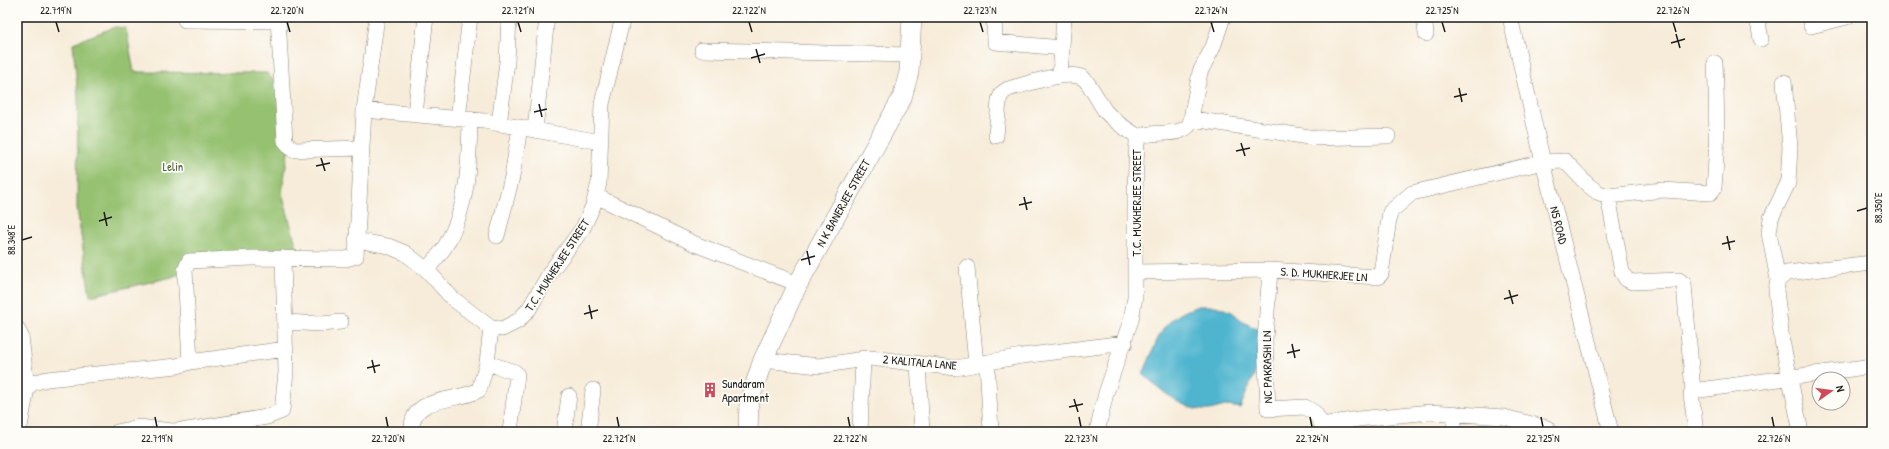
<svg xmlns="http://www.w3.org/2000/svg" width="1889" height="449" font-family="'Patrick Hand',sans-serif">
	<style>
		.green { fill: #95c16f; stroke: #586e46 }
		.water { fill: #50b5cf; stroke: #366876 }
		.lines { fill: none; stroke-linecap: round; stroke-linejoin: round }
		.minor-casing { stroke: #8a847a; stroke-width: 16 }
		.tertiary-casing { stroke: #8a847a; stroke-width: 20 }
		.minor { stroke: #fff; stroke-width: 15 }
		.tertiary { stroke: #fff; stroke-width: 19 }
		.ticks { fill: none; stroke: #1c1c1c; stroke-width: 1.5 }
		.labels { text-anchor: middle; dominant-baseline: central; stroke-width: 3.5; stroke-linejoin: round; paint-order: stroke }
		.park-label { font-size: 12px; fill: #4c5e3d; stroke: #fdfcf7 }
		.street-label { font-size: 12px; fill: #1c1c1c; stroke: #fdfcf7 }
		.poi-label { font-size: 12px; fill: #1c1c1c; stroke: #fdfcf7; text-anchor: start }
		.neatline { fill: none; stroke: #1c1c1c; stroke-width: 1.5 }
		.ticks-label { font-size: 10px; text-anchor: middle; fill: #1c1c1c }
	</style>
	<rect width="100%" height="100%" fill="#fdfcf7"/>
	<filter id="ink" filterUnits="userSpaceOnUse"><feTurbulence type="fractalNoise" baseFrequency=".025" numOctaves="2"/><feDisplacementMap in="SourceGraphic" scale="8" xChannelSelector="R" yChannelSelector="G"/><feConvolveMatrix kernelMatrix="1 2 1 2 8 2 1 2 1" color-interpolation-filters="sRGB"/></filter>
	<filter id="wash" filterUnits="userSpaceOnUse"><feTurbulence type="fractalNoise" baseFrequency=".012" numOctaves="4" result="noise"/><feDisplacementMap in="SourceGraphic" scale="16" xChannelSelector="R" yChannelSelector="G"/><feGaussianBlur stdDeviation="0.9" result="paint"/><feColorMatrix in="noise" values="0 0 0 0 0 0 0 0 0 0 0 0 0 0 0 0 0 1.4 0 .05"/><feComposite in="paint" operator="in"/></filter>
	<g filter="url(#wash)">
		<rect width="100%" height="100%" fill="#f7ecd9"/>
		<!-- green -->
		<path class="green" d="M115,27l11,1 8,44 133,1 14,15 8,57 -7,48 16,59 -110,5 -8,16 -8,4 -82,19 -13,-88 1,-111 -5,-54z"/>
		<!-- water -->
		<path class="water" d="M1198,306h18l16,6 13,11 16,8 -5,39 -16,38c-5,-1 -10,-2 -15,-2 -5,1 -10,3 -15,4 -27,2 -49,-20 -67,-36 16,-35 15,-54 55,-68z"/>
	</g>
	<g filter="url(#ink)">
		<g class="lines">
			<defs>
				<path id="minor" d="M185,17v3l93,1
					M278,17l7,124 8,9 69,-2
					M994,17l1,25 67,6
					M1424,17l2,17
					M1510,17l33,145 68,270
					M1757,17l4,22
					M1811,26l36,-9
					M702,50l208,5
					M1060,76l4,-59
					M364,110l120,11 117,21
					M415,114l11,-97
					M458,118l12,-101
					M1193,119l122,19 73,-2
					M499,124l8,-62 2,-45
					M535,130l12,-113
					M996,136l3,-36 3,-7 6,-4c17,-4 59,-20 75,-11 6,4 17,26 22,33 10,11 22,19 34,26
					M596,196l99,48 103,40
					M1608,196l14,76 4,7 6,3 47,-2 5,4 9,107
					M497,236l15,-59 8,-50
					M356,240l32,6 17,7 22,17 25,28 39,30 11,1 16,-8 11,-12 22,-38 32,-43 10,-22 6,-23 3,-79 21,-87
					M967,267l9,97
					M427,270c6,-9 15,-17 20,-27 22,-38 22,-82 23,-124
					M1270,270l-5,70 3,69 37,-2 10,6 7,12 36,-6 73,-7 73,5 43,11 3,4
					M1136,272l134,-2 108,7 3,-3 9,-62 22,-19 131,-31 22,-1 23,24 9,7 11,4 55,-6 47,3 4,-5c4,-42 3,-83 1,-125
					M1778,280l-9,-47 2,-15 17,-35 2,-36 -6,-65
					M285,322l36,2 20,-2
					M17,328l4,8 6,52
					M763,360l56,6 51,-8 86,10 66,-12 103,-13
					M190,362l96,-13
					M987,362l4,70
					M487,363l28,9 2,3 -7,57
					M918,364l4,68
					M19,432l8,-44 6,-5 14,-4 130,-13 13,-4 -5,-92 4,-9 64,-3 93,1 10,-3 8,-146 13,-93
					M117,432l22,-5 33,4 15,-1 80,-13 15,-6 4,-39 -3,-114
					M412,432c-3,-38 45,-29 67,-42l8,-27 4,-35
					M564,432l5,-36
					M588,432l5,-42
					M860,432l3,-74
					M1097,432l9,-39 25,-73 4,-23v-106l2,-51c9,-13 41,0 53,-16l10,-52 13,-25 10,-30
					M1454,432v-19
					M1696,432l-5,-38 2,-3 179,-25
					M1801,432l-19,-91 -6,-51 2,-10 9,-7 85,-10"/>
				<path id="tertiary" d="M748,432l1,-30 14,-42 35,-76 104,-186 7,-26 3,-55"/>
			</defs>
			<!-- minor casing -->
			<use href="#minor" class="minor-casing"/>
			<!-- tertiary casing -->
			<use href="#tertiary" class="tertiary-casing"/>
			<!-- minor -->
			<use href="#minor" class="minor"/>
			<!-- tertiary -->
			<use href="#tertiary" class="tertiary"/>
		</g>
	</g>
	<!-- ticks -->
	<path class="ticks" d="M56,22l3,10M287,22l3,10M518,22l3,10M749,22l3,10M980,22l3,10M1211,22l3,10M1442,22l3,10M1673,22l3,10M1676,34l4,14M1671,43l14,-4M756,49l4,14M751,58l14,-4M1459,88l3,14M1454,97l13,-3M539,104l3,13M534,112l13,-3M1241,143l4,13M1236,151l14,-3M321,158l4,13M316,166l14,-3M1024,197l3,13M1019,205l13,-3M1857,211l10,-3M104,212l3,14M99,221l13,-4M1727,236l3,14M22,240l10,-3M1722,244l13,-3M807,251l3,14M801,260l14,-4M1509,290l4,14M1504,299l14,-4M589,305l3,14M584,314l14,-4M1292,344l3,14M1287,353l13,-3M372,360l3,13M367,368l13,-3M1074,399l4,13M1069,407l14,-3M155,417l2,10M386,417l2,10M617,417l2,10M848,417l2,10M1079,417l2,10M1310,417l2,10M1541,417l2,10M1772,417l2,10"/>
	<!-- icons -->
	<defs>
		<symbol id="building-bare" viewBox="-9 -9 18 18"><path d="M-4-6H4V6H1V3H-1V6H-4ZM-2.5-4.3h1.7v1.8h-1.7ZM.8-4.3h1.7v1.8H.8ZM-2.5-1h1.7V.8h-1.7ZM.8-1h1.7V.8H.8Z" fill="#d1495b" stroke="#fdfcf7" stroke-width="2.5" paint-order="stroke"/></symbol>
	</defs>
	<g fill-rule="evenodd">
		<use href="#building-bare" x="699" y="379" width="22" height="22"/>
	</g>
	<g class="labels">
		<!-- park labels -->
		<g class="park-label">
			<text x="173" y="166">Lelin</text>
		</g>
		<!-- street labels -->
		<g class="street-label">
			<text transform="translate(843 203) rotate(-61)">N K BANERJEE STREET</text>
			<text transform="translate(1136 203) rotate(-90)">T.C. MUKHERJEE STREET</text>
			<text transform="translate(1559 225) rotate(76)">NS ROAD</text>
			<text transform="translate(557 265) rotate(-57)">T.C. MUKHERJEE STREET</text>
			<text transform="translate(1324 274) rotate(4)">S. D. MUKHERJEE LN</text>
			<text transform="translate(920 362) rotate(5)">2 KALITALA LANE</text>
			<text transform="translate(1267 367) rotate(-91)">NC PAKRASHI LN</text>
		</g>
		<!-- poi labels -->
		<g class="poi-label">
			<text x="722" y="383">Sundaram<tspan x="722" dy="14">Apartment</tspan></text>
		</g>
	</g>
	<!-- margin -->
	<rect width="1889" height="449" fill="none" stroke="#fdfcf7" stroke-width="44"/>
	<!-- north arrow -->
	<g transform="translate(1831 391) rotate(76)"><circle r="19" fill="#fdfcf7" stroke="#a3a29f"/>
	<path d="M0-3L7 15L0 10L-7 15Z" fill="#d1495b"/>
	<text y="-6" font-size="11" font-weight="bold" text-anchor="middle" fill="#1c1c1c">N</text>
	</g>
	<rect x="22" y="22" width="1845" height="405" class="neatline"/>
	<g class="ticks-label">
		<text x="56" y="14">22.719°N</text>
		<text x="287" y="14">22.720°N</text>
		<text x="518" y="14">22.721°N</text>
		<text x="749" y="14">22.722°N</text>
		<text x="980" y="14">22.723°N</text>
		<text x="1211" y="14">22.724°N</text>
		<text x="1442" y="14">22.725°N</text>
		<text x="1673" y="14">22.726°N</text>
		<text transform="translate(1878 208) rotate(-90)" y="4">88.350°E</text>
		<text transform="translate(11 240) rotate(-90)" y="4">88.348°E</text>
		<text x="157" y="442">22.719°N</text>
		<text x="388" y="442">22.720°N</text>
		<text x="619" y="442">22.721°N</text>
		<text x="850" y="442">22.722°N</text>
		<text x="1081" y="442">22.723°N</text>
		<text x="1312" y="442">22.724°N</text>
		<text x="1543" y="442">22.725°N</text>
		<text x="1774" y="442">22.726°N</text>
	</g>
</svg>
